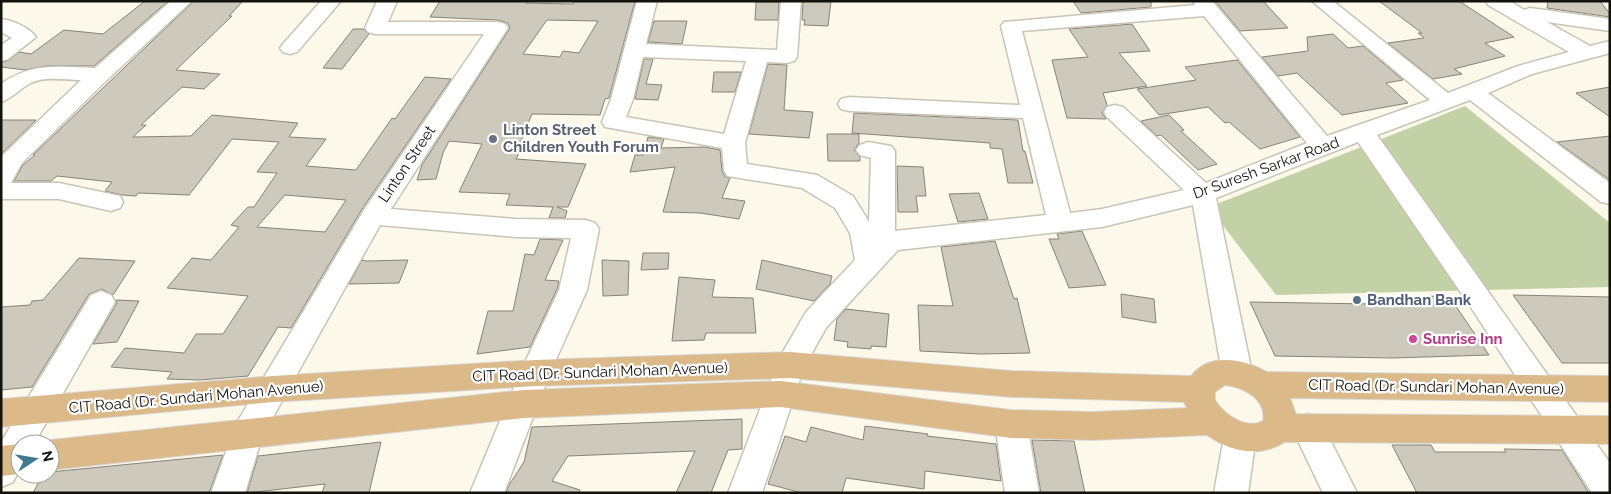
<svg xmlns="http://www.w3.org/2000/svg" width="1611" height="494" font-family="Raleway,sans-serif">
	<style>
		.green { fill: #c3d1a6 }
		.building { fill: #cdc9bc; stroke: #888377; fill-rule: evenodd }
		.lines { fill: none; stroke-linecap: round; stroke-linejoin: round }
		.minor-casing { stroke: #c8c4b6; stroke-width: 3 }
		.major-casing { stroke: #d9d9d8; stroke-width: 2 }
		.minor { fill: #fff; fill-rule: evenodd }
		.major { fill: #dbb989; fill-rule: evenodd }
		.worship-dot { fill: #6b7280; stroke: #fff; stroke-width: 2 }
		.service-dot { fill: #5c6f8a; stroke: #fff; stroke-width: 2 }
		.hotel-dot { fill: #d1479c; stroke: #fff; stroke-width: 2 }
		.labels { text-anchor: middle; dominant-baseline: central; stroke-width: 4.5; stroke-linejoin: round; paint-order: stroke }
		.worship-label { font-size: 15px; font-weight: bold; fill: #5b616d; stroke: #fff; text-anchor: start }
		.street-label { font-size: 15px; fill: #13120d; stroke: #fff }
		.service-label { font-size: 15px; font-weight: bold; fill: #4e5e75; stroke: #fff; text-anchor: start }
		.hotel-label { font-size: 15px; font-weight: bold; fill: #b23c85; stroke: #fff; text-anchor: start }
	</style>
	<rect width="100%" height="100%" fill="#fcf8ea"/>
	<!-- green -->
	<path class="green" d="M1465,106l145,117v64l-334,8 -67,-88z"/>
	<!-- building -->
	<path class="building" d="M145,1h23l-74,65h-48l-21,4 -24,-3v-4l8,-3 10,-8 12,2 33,-24 39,4z
		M194,1h49l-14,15h3l-56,54 44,4 -16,15 -22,-2 -41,38h5l-13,12 58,-1 21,-21 86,8 -9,14 37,2 -20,27 50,4 36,-52 3,1 30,-42 26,2 -89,130 -71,119 -13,-1 -30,49 -48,4 -33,-1 5,-7 -61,-5 14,-19 59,5 12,-19h27l25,-38 -81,-8 25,-30 19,2 28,-33 -8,-2 17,-18h6l23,-34 -20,-1 22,-30 -47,-3 -43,56 -51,-2 -2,3 -14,-1 -17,-4 7,-9 -55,-6 -6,5h-37l9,-16 12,-10h-2zM285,195l61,5 -21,32 -68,-5z
		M440,1h87l-1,2 47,1 1,-3h61l-26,97 -4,1 -5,16 -68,-1 -15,37h3l-4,8 70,5 -18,43h-11l10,4 -2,7h-16l4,-11 -47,-2 4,-11 -51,-2 23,-48 -33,-3 -6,12 -7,26 -19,1 5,-15 88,-137 -2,-5 -10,-3 -68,-3zM547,20l51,1 -19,32 -16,-2 -3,6 -37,-3z
		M806,1h25l-3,25 -24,-1 1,-5h-3l1,-18z
		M1073,1h78v6l-70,6z
		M1215,1h48l25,27 -48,3z
		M1379,1h80l55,36 -29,6 20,13 -51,13 8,5 -29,5 -45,-36 36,-5 -6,-5h4z
		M1548,1h52l10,13v3l-63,-9z
		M756,2h23l-1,18h-23z
		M654,21h33l-5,23 -34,-2z
		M1132,24l18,27 -31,2 28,33 -44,7 4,12 -5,8 4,6 -39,-1 -15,-58 36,-3 -19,-28z
		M353,29h10l6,5 -27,35 -19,-1z
		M1333,34l15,14 15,-2 40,34 -17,3 22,20 -66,12 -45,-42 -19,3 -16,-19 46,-6 -1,-14z
		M644,59h9l-7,25 16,1 -4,15 -23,-1z
		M1237,60l63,77 -40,12 -31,-27 -4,1 -17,-16 -49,8 -22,-26 59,-9 -11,-13z
		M768,64l19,1 -3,45 29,2 -4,26 -60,-4z
		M714,72h27l-6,20h-23z
		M1610,87v30l-34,-24z
		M854,113l164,7 5,31h2l8,32h-25l-6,-34 -12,-1v-5l-138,-10z
		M1169,115l15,15 -3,1 36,33 -19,6 -37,-35 -4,1 -16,-15z
		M1,120h35l-35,34z
		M827,134h32v9l-5,7 6,7v4h-32z
		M1610,136v44l-53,-38z
		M648,137l16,2 -3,9 44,-1 15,3 2,21 3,6 5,1 -8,20 23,3 -6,18 -39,-6 -37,-1 12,-45 -45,5 5,-17h8z
		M897,166l26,1 3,29h-10l2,16h-20z
		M979,193l9,26 -30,3 -9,-28z
		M1082,231l24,54 -37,3 -20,-49h10l-2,-5z
		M540,239l23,1 -18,40 14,1 -2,8 -27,58 -53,7 11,-43h25l12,-57 9,1z
		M995,241l19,58 3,-1 13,55 -49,1 -61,-3 -2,-46 35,1 -12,-59z
		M643,253h26l-1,16 -27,1z
		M79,258l56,3 -22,34 -11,-6 -13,5 -57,93 -31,3v-83l29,-2 2,-4 11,-1z
		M362,260l4,1 42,-1 -9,23 -50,1z
		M602,260l27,1 -1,34 -25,1z
		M762,260l70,16 -2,8 -16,17 -58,-12z
		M679,277l36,3 -3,17 41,1 3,35h-50l-2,7 -32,1z
		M1121,294l33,5 2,24 -34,-6z
		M1513,295l97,2v66h-48z
		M1449,296l40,59 -97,3 -117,-2 -25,-54 121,2 -4,-7z
		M116,300l23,1 -22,41 -24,2 24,-41z
		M846,309l43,5 -3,33 -15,-1v3l-24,-2 1,-5 -14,-2 3,-21z
		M742,419v30l-14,1 -17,43h-35l19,-42 -127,5 -16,25 28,9 -1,3h-73l3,-8 15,-23 8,-35z
		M865,426l63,8 -1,2 69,8 5,37 -76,-10 -1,18 -78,-11 -4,15h-40l-34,-9 17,-48 21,6 5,-15 52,13z
		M1032,440l42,1 11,52h-44z
		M381,442l-12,51h-47l3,-9 -78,9 11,-37z
		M1392,445h39l4,7h71l-2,-3 58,1 27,43h-172z
		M223,455l-14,38h-176l10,-19h7v-2z"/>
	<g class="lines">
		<defs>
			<path id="minor" d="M171,1h21l-84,78 -86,84 -11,20h48l61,13 3,6 -3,6 -9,3 -52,-12h-58v-42l3,-3 77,-74c-16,0 -36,-4 -50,3 -11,5 -18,15 -30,19v-18c30,-22 58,-17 94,-16z
				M321,1h20l-44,51 -7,2 -7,-2 -3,-4 3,-4z
				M377,1h20l-9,21h110l7,2 3,4 -117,181 125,10 70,1 9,3 4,6 -12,61 -37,83 -46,120h-34l50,-120 39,-83 12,-52 -55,-1 -136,-12 -118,212 -17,56h-34l25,-69 128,-214 120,-176h-109l-7,-2 -3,-4z
				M637,1h20l-11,43 131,6 4,-49h20l-4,56 -3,4 -7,2 -20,-1 -22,81 2,21 70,11 36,21 16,26 2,-64 -11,-3 -4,-5 4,-5 8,-3 23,4 4,5v80l151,-16 -23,-97 -174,-7 -8,-2 -3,-5 3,-5 8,-2 171,8 -19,-79 3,-4 191,-17 -2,-4h19l115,135 103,-36 -118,-99h21l115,92 70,-27 51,-14 -81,-47 -2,-4h24l14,9 6,-2 80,11v12l-63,-9 43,24 20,-5v12l-78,21 -44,19 122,90v21l-9,-2 -131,-102 -93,35 233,328v30h-18l-122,-187 -112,-164 -142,56 36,175 -4,9 -11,3 -11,-3 -4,-9 -29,-168 -91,22 -204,23 -72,78 -22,39 -42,126h-34l52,-136 26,-45 49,-52 -5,-27 -15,-25 -33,-20 -75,-12 -3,-6 -2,-22 -117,-21 -3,-5 9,-23zM1204,16l103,127 -101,40 -83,-76 -8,-2 -8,2 -3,5 3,5 77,73 -82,19 -32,4 -48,-182zM643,57l103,4 -22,73 -98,-17 7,-18z
				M1,19c11,1 29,9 35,18l-28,22 -7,2v-16l11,-7 -11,-6z
				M101,291l10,4 4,7 -81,142h-14v25l-7,13 -12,5v-45l90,-147z
				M1011,411l11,4 5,9 12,69h-34l-10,-69 5,-9z
				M1308,414l11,4 38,75h-34l-31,-65 5,-10z
				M1240,423l11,4 5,10 -8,56h-34l10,-56 5,-10z"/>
			<path id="major" d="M790,352l222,19 179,5c19,-24 53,-17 76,-4l343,4v26l-320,-4 6,16 314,2v28l-325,-2c-26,16 -55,10 -78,-7l-114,5 -82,-2 -230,-31 -257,11 -474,52v-26h-11l11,-4 474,-50 257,-9 230,29 82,2 94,-4 -3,-6 -172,-5 -222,-19 -255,8 -262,16 -272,25v-28l272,-23 262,-16zM1225,385c18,2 42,14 38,36 -18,9 -39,-7 -48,-21v-8z
				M20,444v30l-19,2v-30z"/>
		</defs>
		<!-- minor casing -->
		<use href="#minor" class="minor-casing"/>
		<!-- major casing -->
		<use href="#major" class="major-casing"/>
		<!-- minor -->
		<use href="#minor" class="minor"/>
		<!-- major -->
		<use href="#major" class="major"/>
	</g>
	<!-- markers -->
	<circle class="worship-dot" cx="493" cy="139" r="5"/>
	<circle class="service-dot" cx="1357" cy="300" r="5"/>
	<circle class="hotel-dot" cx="1413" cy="339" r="5"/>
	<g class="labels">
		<!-- worship labels -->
		<g class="worship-label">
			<text x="503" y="130">Linton Street<tspan x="503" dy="17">Children Youth Forum</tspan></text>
		</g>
		<!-- street labels -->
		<g class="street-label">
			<text transform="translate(407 164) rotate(-56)">Linton Street</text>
			<text transform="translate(1266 168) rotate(-20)">Dr Suresh Sarkar Road</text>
			<text transform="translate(600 372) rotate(-2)">CIT Road (Dr. Sundari Mohan Avenue)</text>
			<text transform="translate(1436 387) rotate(1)">CIT Road (Dr. Sundari Mohan Avenue)</text>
			<text transform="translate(196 397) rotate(-5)">CIT Road (Dr. Sundari Mohan Avenue)</text>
		</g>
		<!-- service labels -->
		<g class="service-label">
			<text x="1367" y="300">Bandhan Bank</text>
		</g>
		<!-- hotel labels -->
		<g class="hotel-label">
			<text x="1423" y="339">Sunrise Inn</text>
		</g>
	</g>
	<!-- border -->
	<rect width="1611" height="494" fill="none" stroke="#13120d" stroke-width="5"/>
	<!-- north arrow -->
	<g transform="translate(35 459) rotate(78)"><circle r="24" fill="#ffffff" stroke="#a1a09e"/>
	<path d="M0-4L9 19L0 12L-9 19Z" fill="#3f7992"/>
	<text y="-8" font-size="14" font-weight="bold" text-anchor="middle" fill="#13120d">N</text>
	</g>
</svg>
